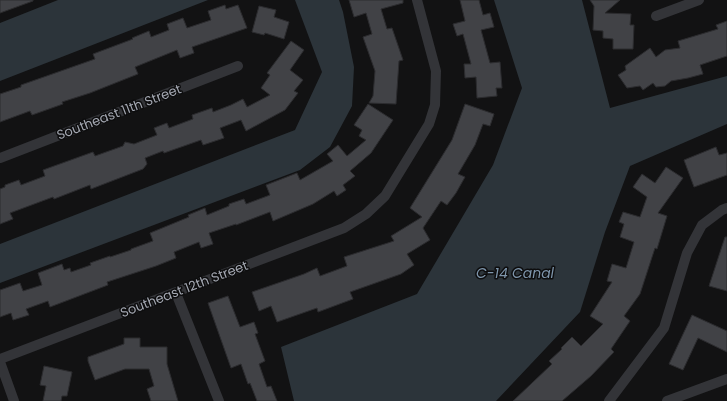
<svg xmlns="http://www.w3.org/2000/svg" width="727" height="401" font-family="Poppins,sans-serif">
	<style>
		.water { fill: #2c343a }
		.building { fill: #414246; stroke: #2c2c2f }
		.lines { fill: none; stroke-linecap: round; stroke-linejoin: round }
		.street { stroke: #333438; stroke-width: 10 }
		.labels { text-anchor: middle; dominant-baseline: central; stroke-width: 3; stroke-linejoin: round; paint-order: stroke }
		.street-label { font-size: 13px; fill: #a4a8b2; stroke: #0d0d0e }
		.water-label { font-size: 14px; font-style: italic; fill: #7e95ab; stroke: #0d0d0e }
	</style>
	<rect width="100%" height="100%" fill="#121213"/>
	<!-- water -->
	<path class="water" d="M58,0h150l-208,81v-58z
		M295,0h44l4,12 11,55 -2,39 -22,41 -30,23 -300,113v-39l295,-114 27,-58z
		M494,0h88l28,108 117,-32v48l-97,42 -25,66 -25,80 -84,89h-202l-13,-54 136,-53 76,-129 29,-77z"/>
	<!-- building -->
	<path class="building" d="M0,0h33v1l-33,12z
		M349,0h54v3l-22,6 6,20 5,-1 11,32 -4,1 -3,43 -27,-1 4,-7 2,-25 -12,-34 9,-3 -6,-21 -12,4z
		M460,0h19l4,15 7,-2 4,14 -13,3 9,33 10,-1 2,26h-6l1,8 -20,2 -1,-21 -11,1 -1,-14h7l-8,-30 -6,2 -4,-12 12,-3z
		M590,0h30l-15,13 26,1 -1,11h4l-1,24h-20v-10l-10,-1v-7l-10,-1 1,-24z
		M225,5l1,4 12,-4 9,23 -55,19 2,6 -14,5 -3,-8 -42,17 3,7 -48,19 -28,9 1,2 -31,11 -2,-4 -30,11v-28l21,-7v-2l74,-26 -2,-5 40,-15 -1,-1 17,-7 2,6 18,-7 -2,-6 16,-6 4,10 24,-8 -3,-9z
		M259,6l17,4 -2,7 15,5 -5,17 -19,-6 -1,2 -12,-3z
		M727,21v35l-27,9 3,9 -15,4 -17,3 -6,5 -9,1 -3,-4 -10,7 -3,-4 -13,2 -9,-13 8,-5 -1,-4 25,-18 6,9 9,-7 15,-2 -2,-7 40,-12 -2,-4z
		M291,41l13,9 -14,20 13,10 -9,11 4,2 -13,17 -39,21 -5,-11 -21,8 4,10 -21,7 -2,-5 -37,13 -1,-2 -18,7 2,6 -4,5 -52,20 -1,-4 -36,14 -1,-2 -43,16 3,6 -13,5v-35l5,-2v-2l14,-5 2,5 24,-9 -2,-6 50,-18 2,4 28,-10 2,-4 9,2 23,-9 -3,-7 13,-5 2,5 24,-9 -1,-4 20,-7 1,4 18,-7 12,-6 4,8 23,-12 -9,-7 9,-13 -3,-2z
		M368,104l25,16 -22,33 -21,18 5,5 -12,9 3,5 -9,6 -3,-5 -21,13 -40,17 -3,-9 -34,13v-1l-27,9 4,11 -12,4 -2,-6 -25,10 2,6 -20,8 -49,16 1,3 -58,22 -2,-6 -22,8 3,6 -16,5 -2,-7 -11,4v-27l20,-7 3,8 19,-6 -4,-12 24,-9 2,6 6,-2 1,4 20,-7 -1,-2 20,-7v1l21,-7v-1l22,-8 -3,-8 39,-16 -1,-2 17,-7 2,7 22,-9v-2l15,-5 2,5 24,-9 -4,-10 31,-12 3,7 33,-19 -6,-7 11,-9 9,11 19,-16 -7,-4 3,-6 -8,-5z
		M465,104l29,10 -4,12 -7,-2 -8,21 -17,29 7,3 -9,16 -9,12 -6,-4 -18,27 7,12 -23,14 7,11 -13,9 -51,18 3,7 -35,13 -1,-4 -40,14 -6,-16 -12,5 -7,-19 52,-18 13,-6 3,8 27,-10 -3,-9 50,-16 -3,-5 31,-19 -12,-9 42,-68z
		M716,147l3,8 8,-2v22l-33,12 -10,-27z
		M666,167l17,11 -25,35 9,3 -10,33 -2,-1 -15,46 -16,22 6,5 -19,28 3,3 -23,24 -29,25h-49l39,-37 -3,-3 13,-12 -1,-1 11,-11 9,9 22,-22 -13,-8 22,-34 -5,-1 5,-17 14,4 8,-26 -14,-5 4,-13 -5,-2 4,-10 17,5 7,-20 -14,-10 9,-13 13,9z
		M725,237h2v54l-18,-5z
		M228,296l12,31 14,-5 4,11 -3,1 10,27 -6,3 8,23 4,-1 6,15h-20l-7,-18 -2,1 -7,-20 -10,4 -23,-65z
		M692,315l35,16v21l-29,-14 -15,32 -14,-6z
		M124,338h16v9h27v17l11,37h-27l-4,-12 7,-3 -5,-17h-24l-30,11 -7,-19v-4l36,-13z
		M44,366l28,6 -5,24h-5l-1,5h-18l3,-15 -6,-1z"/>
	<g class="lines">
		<!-- street -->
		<path class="street" d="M656,16l43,-16
			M0,158l238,-92
			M176,293l43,108
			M0,359l344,-131 22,-14 19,-18 44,-72 6,-19 1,-34 -19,-71
			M0,362l14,39
			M609,401l55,-73 23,-75 15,-28 20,-15 5,-2
			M667,401l60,-22"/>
	</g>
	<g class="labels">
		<!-- street labels -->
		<g class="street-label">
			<text transform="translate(119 112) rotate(-21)">Southeast 11th Street</text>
			<text transform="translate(184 289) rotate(-21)">Southeast 12th Street</text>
		</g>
		<!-- water labels -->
		<g class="water-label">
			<text x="515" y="273">C-14 Canal</text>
		</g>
	</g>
</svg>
